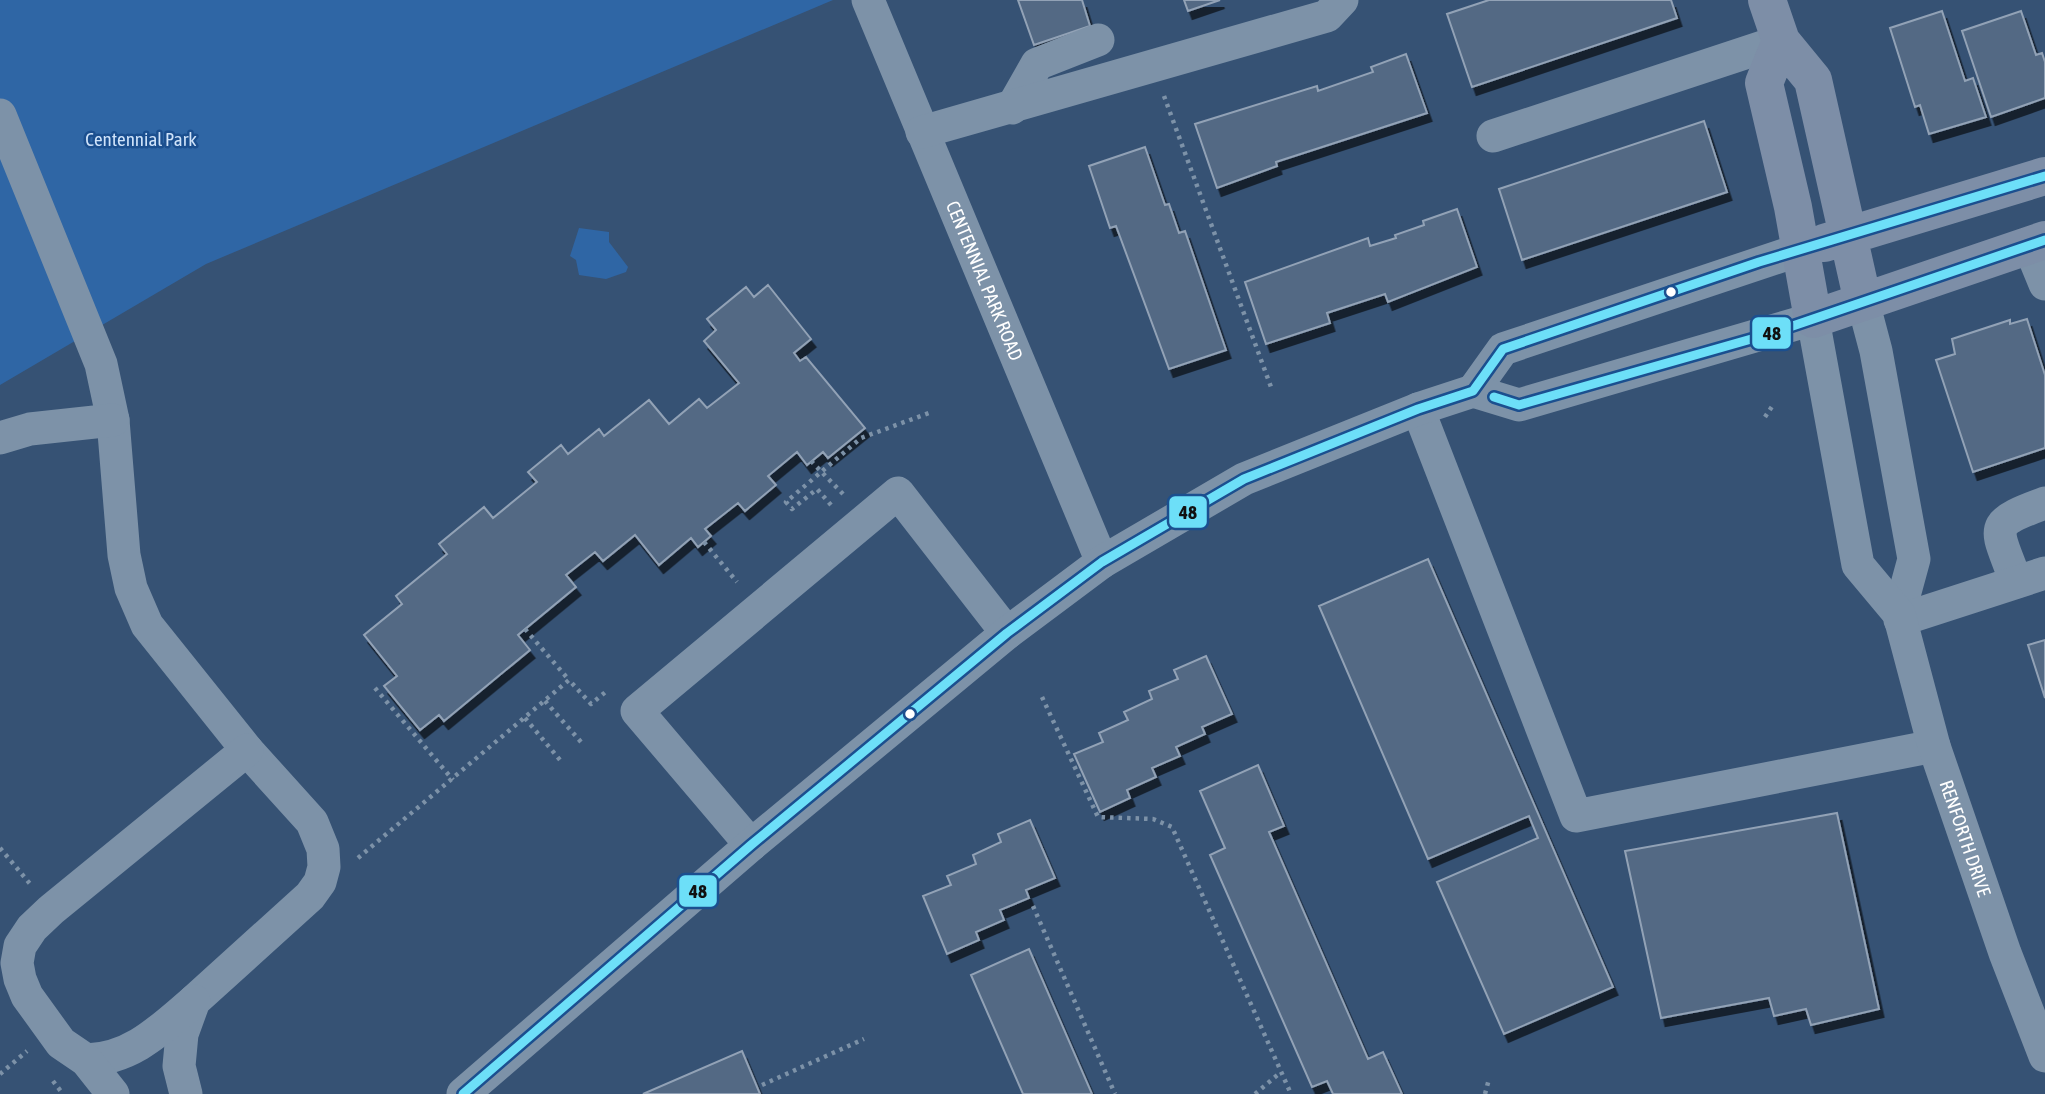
<svg xmlns="http://www.w3.org/2000/svg" width="2045" height="1094" font-family="'Asap Condensed',sans-serif">
	<style>
		.green { fill: #2f66a5 }
		.building { fill: #526984; stroke: #92a2b6; stroke-width: 2; filter: url(#shadow) }
		.lines { fill: none; stroke-linecap: round; stroke-linejoin: round }
		.path { stroke: #7d92a8; stroke-width: 4.5; stroke-dasharray: 3.5 5; stroke-linecap: butt }
		.minor { stroke: #7d92a8; stroke-width: 33 }
		.major { stroke: #7d8ea7; stroke-width: 38 }
		.bus-1-casing { stroke: #1b4f8f; stroke-width: 14 }
		.bus-1 { stroke: #6ddff8; stroke-width: 9 }
		.bus-dot { fill: #fff; stroke: #1b4f8f; stroke-width: 2.5 }
		.labels { text-anchor: middle; dominant-baseline: central; stroke-width: 5; stroke-linejoin: round; paint-order: stroke }
		.park-label { font-size: 19px; fill: #cfe3fa; stroke: #1b4f8f }
		.street-label { font-size: 19px; fill: #fff; stroke: #1b4f8f }
		.line-badge { stroke: #1b4f8f; stroke-width: 2.5 }
		.pale-badge-label { font-size: 19px; text-anchor: middle; font-weight: bold; fill: #111 }
	</style>
	<defs>
		<filter id="shadow"><feDropShadow dx="4.5" dy="8" stdDeviation="0" flood-color="#0009"/></filter>
	</defs>
	<rect width="100%" height="100%" fill="#365274"/>
	<!-- green -->
	<path class="green" d="M0,0h833l-627,264 -206,121z
		M579,228l30,4v10l19,25 -2,5 -20,7 -27,-4 -3,-15 -6,-4z"/>
	<!-- building -->
	<path class="building" d="M1018,0h64l8,26 -56,19z
		M1184,0h36l-32,11z
		M1489,0h182l6,18 -205,69 -25,-73z
		M1942,11l23,70 8,-3 13,39 -57,17 -9,-29 -5,2 -25,-79z
		M2021,11l15,44 6,-2 3,9v36l-54,19 -29,-86z
		M1406,54l21,59 -151,49 1,4 -60,22 -22,-64 122,-38 1,5 55,-19 -2,-5z
		M1704,121l23,71 -205,68 -23,-71z
		M1145,147l20,58 4,-1 10,29 6,-2 41,119 -57,19 -53,-143 -6,2 -21,-62z
		M1457,209l20,58 -89,35 -3,-8 -58,19 3,10 -64,21 -21,-62 123,-44 2,8 26,-8 -1,-3 29,-10 -1,-4z
		M768,285l43,54 -17,14 6,8 6,-4 59,71 -37,30 -5,-6 -16,13 -10,-13 -29,24 8,9 -31,26 -7,-8 -33,26 6,7 -13,11 -7,-9 -32,27 -24,-30 -32,26 -8,-9 -29,23 10,12 -58,48 12,15 -86,71 -5,-6 -19,15 -36,-44 13,-10 -33,-41 38,-31 -6,-8 51,-42 -8,-10 45,-37 9,11 44,-36 -9,-10 33,-27 7,9 31,-25 5,7 45,-36 20,24 30,-25 8,9 32,-25 -35,-42 12,-11 -9,-11 39,-32 8,10z
		M2027,319l18,56v73l-72,24 -37,-112 19,-6 -3,-15 58,-19v4z
		M1428,559l185,428 -109,47 -67,-152 101,-44 -9,-22 -101,43 -109,-253z
		M2045,640v58l-17,-53z
		M1206,656l26,58 -30,13 3,7 -29,13 4,9 -28,12 4,9 -29,13 3,8 -30,14 -26,-58 29,-12 -4,-9 29,-13 -4,-8 28,-13 -3,-8 29,-12 -4,-9z
		M1258,765l26,61 -15,6 99,227 15,-7 19,42h-69l-6,-13 -15,6 -102,-232 15,-7 -25,-57z
		M1837,813l42,196 -68,16 -5,-16 -32,7 -5,-18 -108,20 -36,-167z
		M1030,820l25,58 -29,12 3,8 -29,12 4,10 -28,12 3,8 -32,14 -24,-58 28,-11 -4,-9 29,-12 -3,-9 28,-13 -3,-8z
		M1029,949l63,145h-69l-52,-119z
		M742,1051l18,43h-117z"/>
	<g class="lines">
		<!-- path -->
		<path class="path" d="M1164,96l107,291
			M1765,417l8,-12
			M811,461l32,33
			M831,505l-14,-16 -25,20 -6,-7 75,-64 68,-25
			M704,542l33,40
			M525,629l44,51
			M375,688l78,92
			M1042,697l56,120 55,2 19,8 119,267
			M545,701l36,41
			M525,718l35,42
			M0,848l31,37
			M358,858l211,-178 22,24 17,-14
			M1033,906l82,188
			M0,1074l27,-23
			M53,1081l10,13
			M762,1085l102,-46
			M1255,1094l26,-22
			M1485,1094l4,-15"/>
		<!-- minor -->
		<g class="minor">
			<path id="s1" d="M868,0l234,562"/>
			<path d="M1012,108l25,-44 61,-24"/>
			<path d="M0,115l101,249 12,56 11,135 7,33 16,37 100,125 65,72 11,27 1,18 -4,15 -10,14 -116,105 -12,33 -3,32 7,28"/>
			<path d="M922,132l405,-116 15,-16"/>
			<path d="M1493,136l288,-95"/>
			<path d="M2029,245l16,39"/>
			<path d="M1863,302l13,49 38,208 -15,55"/>
			<path d="M1473,391l30,-42 299,-100"/>
			<path d="M1418,409l158,407 358,-70"/>
			<path d="M0,438l30,-9 83,-9"/>
			<path d="M2016,582c-20,-56 -31,-57 29,-79"/>
			<path d="M1900,620l145,-47"/>
			<path d="M751,845l-114,-134 261,-218 109,140"/>
			<path d="M86,1060c46,-1 75,-31 108,-59"/>
			<path d="M113,1094l-27,-34 -25,-17 -34,-47 -7,-17 -3,-16 3,-17 12,-18 19,-18 196,-160"/>
			<path id="s2" d="M463,1094l288,-249 256,-212 95,-71 142,-83 174,-70 55,-18 46,14 294,-86 45,246 41,49 35,132 71,207 40,103"/>
		</g>
		<!-- major -->
		<path class="major" d="M1767,0l14,41 32,39 50,222
			M1781,41l-17,42 29,124 20,112 232,-79
			M1824,243l221,-67"/>
		<defs>
			<path id="bus-1" d="M1494,397l25,8 250,-71 276,-94
				M463,1094l288,-249 256,-212 95,-71 142,-83 174,-70 55,-18 30,-42 256,-87 286,-86"/>
		</defs>
		<!-- bus-1 casing -->
		<use href="#bus-1" class="bus-1-casing"/>
		<!-- bus-1 -->
		<use href="#bus-1" class="bus-1"/>
	</g>
	<!-- markers -->
	<g class="bus-dot">
		<circle cx="1671" cy="292" r="6"/>
		<circle cx="910" cy="714" r="6"/>
	</g>
	<g class="labels">
		<!-- park labels -->
		<g class="park-label">
			<text x="141" y="139">Centennial Park</text>
		</g>
		<!-- street labels -->
		<g class="street-label">
			<text stroke="none"><textPath href="#s1" startOffset="304">CENTENNIAL PARK ROAD</textPath></text>
			<text stroke="none"><textPath href="#s2" startOffset="2144">RENFORTH DRIVE</textPath></text>
		</g>
	</g>
	<g class="line-badge">
		<rect x="1751" y="316" width="41" height="34" rx="7" fill="#6ddff8"/>
		<rect x="1168" y="495" width="40" height="34" rx="7" fill="#6ddff8"/>
		<rect x="678" y="874" width="40" height="34" rx="7" fill="#6ddff8"/>
	</g>
	<g class="pale-badge-label">
		<text x="1772" y="340">48</text>
		<text x="1188" y="519">48</text>
		<text x="698" y="898">48</text>
	</g>
</svg>
